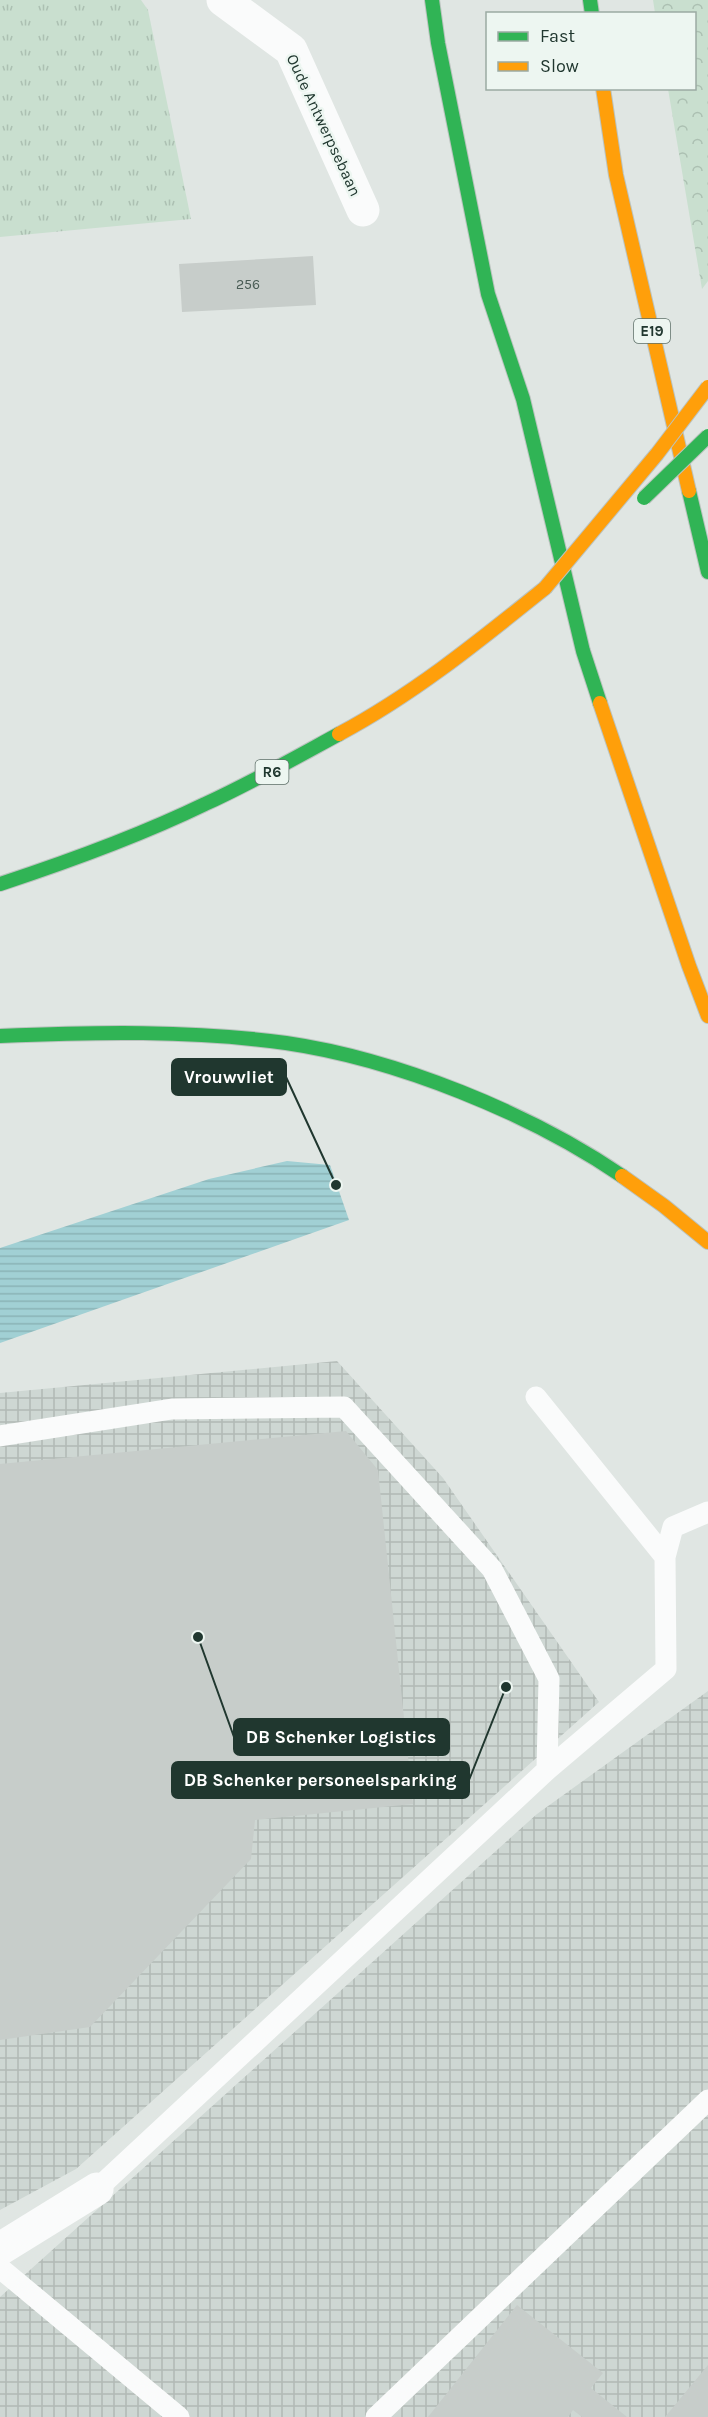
<svg xmlns="http://www.w3.org/2000/svg" width="708" height="2417" font-family="Karla,sans-serif">
	<style>
		.industrial { fill: url(#industrial-grid) }
		.grass { fill: url(#grass-tufts) }
		.forest { fill: url(#forest-crowns) }
		.water { fill: url(#water-rules) }
		.building { fill: #c7cdca }
		.lines { fill: none; stroke-linecap: round; stroke-linejoin: round }
		.fast-casing { stroke: #bbc3bf; stroke-width: 16 }
		.slow-casing { stroke: #bbc3bf; stroke-width: 16 }
		.lane { stroke: #fafbfb; stroke-width: 21 }
		.street { stroke: #fafbfb; stroke-width: 33 }
		.fast { stroke: #30b455; stroke-width: 14 }
		.slow { stroke: #ff9f0a; stroke-width: 14 }
		.fast-bridge-casing { stroke: #bbc3bf; stroke-width: 16; stroke-linecap: butt }
		.slow-bridge-casing { stroke: #bbc3bf; stroke-width: 16; stroke-linecap: butt }
		.fast-bridge { stroke: #30b455; stroke-width: 14 }
		.slow-bridge { stroke: #ff9f0a; stroke-width: 14 }
		.labels { text-anchor: middle; dominant-baseline: central; stroke-width: 5; stroke-linejoin: round; paint-order: stroke }
		.number-label { font-size: 14px; fill: #4a5d56 }
		.shield { fill: #edf6f1; stroke: #5e7069; stroke-width: 1.5 }
		.shield-label { font-size: 15px; font-weight: bold; fill: #20372f }
		.street-label { font-size: 16px; fill: #20372f; stroke: #edf6f1 }
		.leader { fill: none; stroke: #20372f; stroke-width: 2 }
		.callout-dot { fill: #20372f; stroke: #edf6f1; stroke-width: 2 }
		.callout { fill: #20372f; stroke: #20372f; stroke-width: 2 }
		.callout-label { font-size: 18px; text-anchor: middle; font-weight: bold; fill: #fff }
	</style>
	<defs>
		<pattern id="industrial-grid" width="8" height="8" patternUnits="userSpaceOnUse" patternTransform="scale(1.5)"><rect width="8" height="8" fill="#ced7d3"/><path d="M0 4h8M4 0v8" fill="none" stroke="#b1b9b5"/></pattern>
		<pattern id="grass-tufts" width="24" height="20" patternUnits="userSpaceOnUse" patternTransform="scale(1.5)"><rect width="24" height="20" fill="#c9dfcf"/><path d="M3 7l-1-3M5 7V3M7 7l1-3M15 17l-1-3M17 17v-4M19 17l1-3" fill="none" stroke="#acc0b2"/></pattern>
		<pattern id="forest-crowns" width="20" height="18" patternUnits="userSpaceOnUse" patternTransform="scale(1.5)"><rect width="20" height="18" fill="#c9dfcf"/><path d="M2 6a3 3 0 1 1 6 0M12 15a3 3 0 1 1 6 0" fill="none" stroke="#acc0b2"/></pattern>
		<pattern id="water-rules" width="6" height="5" patternUnits="userSpaceOnUse" patternTransform="scale(1.5)"><rect width="6" height="5" fill="#a1d0d4"/><path d="M0 2.5h6" fill="none" stroke="#8ab3b6"/></pattern>
	</defs>
	<rect width="100%" height="100%" fill="#e0e6e3"/>
	<!-- industrial -->
	<path class="industrial" d="M337,1361l106,117 156,224 -523,467 -76,41v-817z
		M708,1691v726h-708v-120l537,-483z"/>
	<!-- grass -->
	<path class="grass" d="M0,0h141l7,10 43,209 -191,18z"/>
	<!-- forest -->
	<path class="forest" d="M653,0h55v281l-6,8 -34,-200 26,-1v-74l-39,-1z"/>
	<!-- water -->
	<path class="water" d="M287,1161l43,4 19,55 -349,123v-95l209,-69z"/>
	<!-- building -->
	<path class="building" d="M313,256l3,49 -134,7 -3,-48z
		M346,1431l32,39 35,334 -158,16 -4,39 -161,168 -90,13v-576z
		M517,2305l86,68 -12,15 36,29h-45l-9,-7 -5,7h-140z
		M708,2365v52h-43z"/>
	<g class="lines">
		<defs>
			<path id="fast" d="M432,0l6,43 50,251 35,105 60,252 17,52
				M590,0l2,14
				M689,491l19,81
				M0,884c70,-23 139,-48 205,-80 46,-21 90,-46 134,-70
				M0,1036c95,-4 191,-6 286,7 110,16 244,70 336,133"/>
			<path id="slow" d="M603,88l13,87 73,316
				M600,703l89,263 19,50
				M339,734c75,-40 140,-93 206,-146
				M622,1176l42,30 44,36"/>
		</defs>
		<!-- fast casing -->
		<use href="#fast" class="fast-casing"/>
		<!-- slow casing -->
		<use href="#slow" class="slow-casing"/>
		<!-- lane -->
		<path class="lane" d="M0,1436l172,-27 172,-2 148,162 57,110 -2,91
			M665,1557l8,-30 35,-15
			M97,2189l450,-419 119,-101 -1,-112 -129,-160
			M0,2268l179,149
			M376,2417l332,-317"/>
		<!-- street -->
		<path class="street" d="M223,0l68,50 72,160
			M0,2249l97,-60"/>
		<!-- fast -->
		<use href="#fast" class="fast"/>
		<!-- slow -->
		<use href="#slow" class="slow"/>
		<defs>
			<path id="fast-bridge" d="M644,498l64,-62"/>
			<path id="slow-bridge" d="M545,588l112,-134 51,-67"/>
		</defs>
		<!-- fast-bridge casing -->
		<use href="#fast-bridge" class="fast-bridge-casing"/>
		<!-- slow-bridge casing -->
		<use href="#slow-bridge" class="slow-bridge-casing"/>
		<!-- fast-bridge -->
		<use href="#fast-bridge" class="fast-bridge"/>
		<!-- slow-bridge -->
		<use href="#slow-bridge" class="slow-bridge"/>
	</g>
	<g class="labels">
		<!-- number labels -->
		<g class="number-label">
			<text x="248" y="284">256</text>
		</g>
		<!-- shield labels -->
		<g class="shield">
			<rect x="634" y="319" width="36" height="24" rx="4.5"/>
			<rect x="255.5" y="760" width="33" height="24" rx="4.5"/>
		</g>
		<g class="shield-label">
			<text x="652" y="331">E19</text>
			<text x="272" y="772">R6</text>
		</g>
		<!-- street labels -->
		<g class="street-label">
			<text transform="translate(324 125) rotate(65)">Oude Antwerpsebaan</text>
		</g>
	</g>
	<!-- callouts -->
	<path class="leader" d="M336 1185L286 1077M198 1637L234 1737M506 1687L469 1780"/>
	<g class="callout-dot">
		<circle cx="336" cy="1185" r="6"/>
		<circle cx="198" cy="1637" r="6"/>
		<circle cx="506" cy="1687" r="6"/>
	</g>
	<g class="callout">
		<rect x="172" y="1059" width="114" height="36" rx="6"/>
		<rect x="234" y="1719" width="215" height="36" rx="6"/>
		<rect x="172" y="1762" width="297" height="36" rx="6"/>
	</g>
	<g class="callout-label">
		<text x="229" y="1083">Vrouwvliet</text>
		<text x="341" y="1743">DB Schenker Logistics</text>
		<text x="320" y="1786">DB Schenker personeelsparking</text>
	</g>
	<!-- legend -->
	<rect x="486" y="12" width="210" height="78" fill="#edf6f1" stroke="#9baaa3" stroke-width="1.5"/>
	<rect x="498" y="32" width="30" height="9" fill="#30b455" stroke="#9baaa3" stroke-width="1.5"/>
	<text x="540" y="42" font-size="18" fill="#20372f">Fast</text>
	<rect x="498" y="62" width="30" height="9" fill="#ff9f0a" stroke="#9baaa3" stroke-width="1.5"/>
	<text x="540" y="72" font-size="18" fill="#20372f">Slow</text>
</svg>
